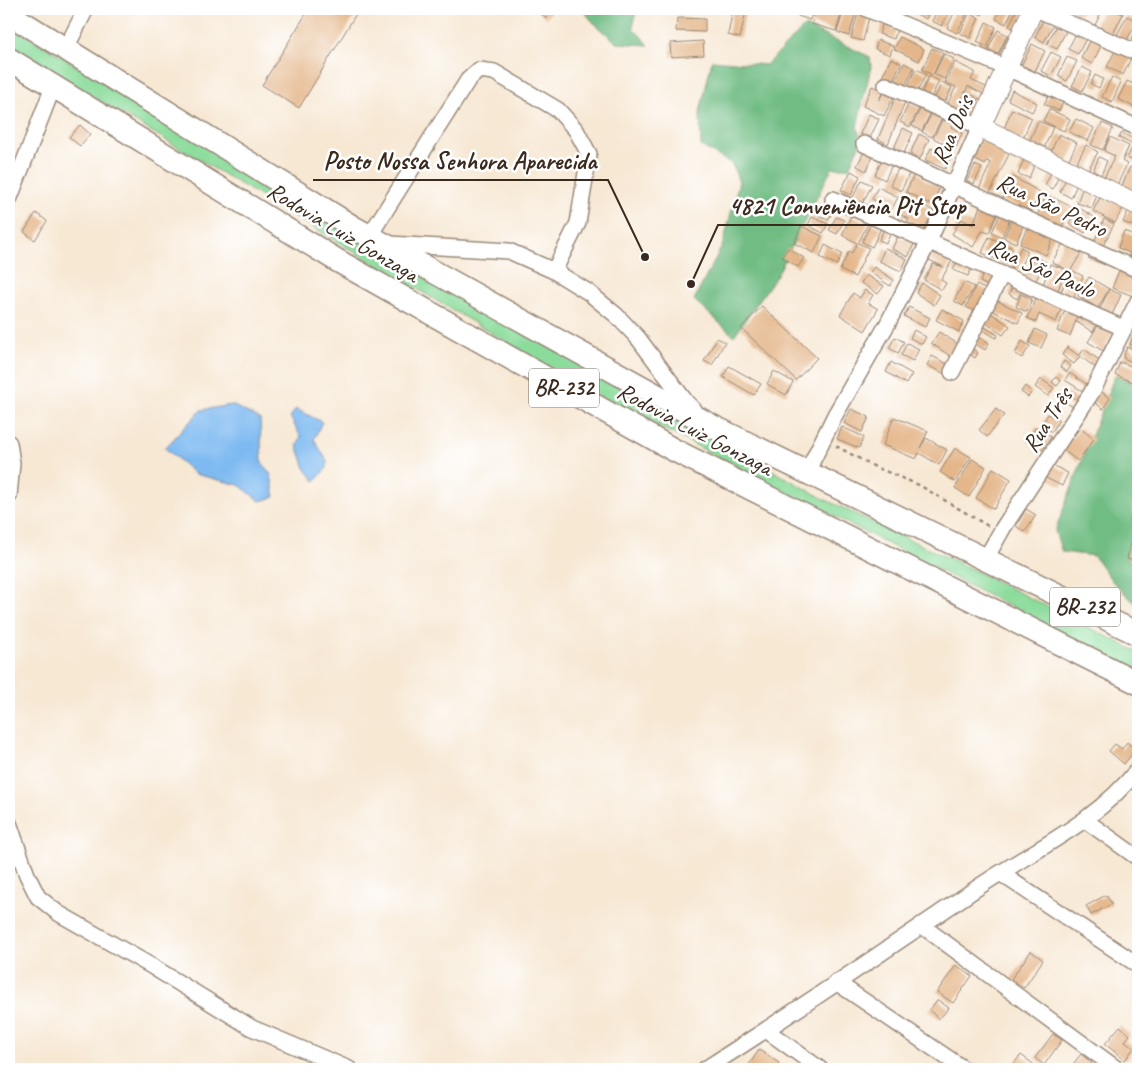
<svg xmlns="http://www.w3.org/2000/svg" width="1147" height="1078" font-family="Caveat,sans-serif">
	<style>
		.green { fill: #8bdc9b; stroke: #63835c }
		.forest { fill: #70bc83; stroke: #567350 }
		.water { fill: #7ebaf1; stroke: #5c7288 }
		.building { fill: #e4b689 }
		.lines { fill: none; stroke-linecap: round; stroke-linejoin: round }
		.minor-casing { stroke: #998979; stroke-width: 18 }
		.major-casing { stroke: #998979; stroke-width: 22 }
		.highway-casing { stroke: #998979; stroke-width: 25 }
		.path { stroke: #998979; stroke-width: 2.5; stroke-dasharray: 4 4; stroke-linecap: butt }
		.minor { stroke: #fff; stroke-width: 15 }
		.major { stroke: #fff; stroke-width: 20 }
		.highway { stroke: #fff; stroke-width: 22 }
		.labels { text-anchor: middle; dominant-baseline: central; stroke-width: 5; stroke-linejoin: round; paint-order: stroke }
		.shield { fill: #fff; stroke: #766a62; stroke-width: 1 }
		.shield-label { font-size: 22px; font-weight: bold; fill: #3b2a1e }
		.street-label { font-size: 24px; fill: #3b2a1e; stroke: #fff }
		.leader { fill: none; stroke: #3b2a1e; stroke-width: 2 }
		.callout-dot { fill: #3b2a1e; stroke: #fff; stroke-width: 2 }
		.callout-label { font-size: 25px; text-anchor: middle; font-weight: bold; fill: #3b2a1e; stroke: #fff; stroke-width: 5; stroke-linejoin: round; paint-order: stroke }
	</style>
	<rect width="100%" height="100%" fill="#fff"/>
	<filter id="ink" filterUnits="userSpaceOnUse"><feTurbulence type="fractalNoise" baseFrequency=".02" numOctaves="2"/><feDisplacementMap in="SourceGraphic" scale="10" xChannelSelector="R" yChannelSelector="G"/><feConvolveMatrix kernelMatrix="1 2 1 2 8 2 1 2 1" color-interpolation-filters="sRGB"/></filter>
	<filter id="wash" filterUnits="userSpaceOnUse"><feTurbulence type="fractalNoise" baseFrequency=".0096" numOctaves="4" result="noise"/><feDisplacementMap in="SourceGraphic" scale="20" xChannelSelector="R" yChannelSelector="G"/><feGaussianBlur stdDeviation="1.12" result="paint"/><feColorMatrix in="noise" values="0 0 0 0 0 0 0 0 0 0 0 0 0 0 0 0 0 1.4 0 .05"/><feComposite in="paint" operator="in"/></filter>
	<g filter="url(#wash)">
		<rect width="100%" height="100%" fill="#f7e8d4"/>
		<!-- green -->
		<path class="green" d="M9,25l460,278 355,196 156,74 158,79v20l-554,-284 -575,-341z"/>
		<!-- forest -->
		<path class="forest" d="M582,9h54l-3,19 16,17 -32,-2 -24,-21z
			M805,26l65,31 1,10 -14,59 4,15 -12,27h-17l-55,107 -43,61 -40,-36 29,-56 16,-62 -7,-18 -31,-18 -1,-34 12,-52 54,5z
			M1115,375l23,9v114h-5l1,32 -7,29 11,3v44l-25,-24 -19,-26 -32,-4 -7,-21z"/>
		<!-- water -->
		<path class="water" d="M232,405l28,14 2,44 9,12 4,22 -15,4 -21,-16 -44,-11 -30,-26 36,-38z
			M296,409l26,13 -8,17 13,22v7l-12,13 -10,-13 -8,-23 4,-8 -11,-20z"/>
		<g id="blocks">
			<!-- building -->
			<path class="building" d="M309,9h50l-60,99 -37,-23z
				M536,9h18l-8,9z
				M733,9l13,2 -6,27 -12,-3z
				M782,9h12l-2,4z
				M800,9h14l-4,11 -12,-4z
				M816,9h27l-7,22 -24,-7z
				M844,9h13l-8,27 -12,-4z
				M919,9h12l-5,10 -10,-5z
				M938,9h12l-8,17 -10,-5z
				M956,9l11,4 -10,20 -10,-5z
				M970,9h15l-3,6z
				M1001,9h12l-7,15 -10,-5z
				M1017,9h7l-5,22 -10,-5z
				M1055,9h11l-2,4z
				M1071,9h12l-3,6 -10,-4z
				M1103,9h8l12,5 -10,20 -18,-9z
				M1127,9h11v1l-1,3z
				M859,10l11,3 -7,28 -12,-3z
				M969,13l10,5 -9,20 -10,-5z
				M1127,16l10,5 -10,19 -10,-5z
				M677,18l28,1v13l-29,-1z
				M1044,18l10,5 -10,19 -9,-5z
				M986,22l10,5 -9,20 -10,-5z
				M1057,24l10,5 -10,20 -10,-5z
				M882,25l15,5 -3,9 -15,-5z
				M1138,25v17l-6,-3z
				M998,30l9,5 -9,19 -10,-5z
				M1078,30l10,5 -10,19 -10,-5z
				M1009,34l9,5 -9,20 -10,-5z
				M900,37l24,12 -5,12 -25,-12z
				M1091,37l12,5 -11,22 -11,-6z
				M878,40l15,6 -3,9 -15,-6z
				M703,41l1,14 -33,2 -1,-14z
				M1032,44l13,7 -11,22 -13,-7z
				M932,48l11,5 -10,22 -11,-5z
				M1116,49l16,7 -9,19 -16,-8z
				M1051,52l10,5 -10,19 -10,-5z
				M944,54l10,5 -10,20 -10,-5z
				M1067,57l10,4 -10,20 -9,-5z
				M891,58l10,5 -9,19 -10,-5z
				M955,62l20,10 -4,8 17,8 -3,7 -17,-9 -7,16 5,-10 10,5 -10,20 -20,-10 10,-20 -11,-5z
				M904,63l10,5 -10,20 -10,-5z
				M1082,67l10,5 -10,19 -10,-5z
				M916,69l10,5 -10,20 -10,-5z
				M1095,75l8,4 -4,9 -8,-4z
				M929,76l10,5 -9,19 -10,-4z
				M1112,77l9,5 -9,20 -10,-5z
				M1127,81l11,5v23l-20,-10z
				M942,82l10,5 -9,20 -10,-5z
				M872,86l11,5 -4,9 5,-9 10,5 -10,20 -21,-10z
				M1012,90l25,13 -5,9 -24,-12z
				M1050,93l14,8 -5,10 -15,-7z
				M895,98l10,4 -17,42 -10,-5z
				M978,98l10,5 -10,19 -10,-4z
				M909,103l10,5 -9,19 -10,-5z
				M921,107l10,5 -9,19 -10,-5z
				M1012,109l20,9 -10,22 -19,-9z
				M1049,109l21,10 -6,12 -21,-10z
				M932,113l10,5 -10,19 -10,-5z
				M869,114l10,5 -9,19 -10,-4z
				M943,118l10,5 -2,4 11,6 -7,16 -22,-11z
				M1076,119l18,9 -6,13 -19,-9z
				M1038,121l15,6 -10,24 -15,-6z
				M1102,123l11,5 -10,22 -12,-5z
				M80,125l10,9 -10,12 -11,-9z
				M903,128l10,5 -9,20 -10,-5z
				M1122,133l16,8 -1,22 -10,-5 7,-13 -15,-7z
				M919,134l10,5 -9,20 -10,-5z
				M1059,134l18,9 -9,18 -18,-8z
				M1110,137l19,9 -7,15 5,3 -10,21 -13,-7 11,-22 -11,-5z
				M982,139l30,9 -24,49 -10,-6 13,-28 -4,-2 -2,4 -13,-7z
				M1086,145l12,7 -10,18 -12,-6z
				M866,147l10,4 -10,20 -9,-5z
				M931,148l19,10 -5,11 -20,-9z
				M884,155l10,5 -9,20 -10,-5z
				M1025,157l11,4 -7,17 -11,-4z
				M1099,157l8,4 -6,14 -8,-4z
				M975,165l7,3 -8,16 -7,-3z
				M899,167l11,5 -9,19 -11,-6z
				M1054,167l7,4 -8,18 -8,-4z
				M1130,167l8,3v17l-3,7 -14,-6z
				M851,171l9,5 -9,19 -10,-5z
				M916,171l10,10 14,6 -8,18 -26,-13z
				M1013,177l27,15 -8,19 -30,-11z
				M1067,177l11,5 -7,16 -11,-6z
				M862,180l10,5 -10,19 -10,-5z
				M1084,184l15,5 -7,19 -15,-5z
				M878,187l20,10 -6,12 -4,-2 -5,11 -11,-5 6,-11 -6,-3z
				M1103,192l21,14 -9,17 -22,-12z
				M1046,195l25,11 -9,21 -25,-11z
				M905,196l31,16 -10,21 -20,-9 3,-5 -12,-6z
				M816,203l17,8 -5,9 -16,-8z
				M981,203l18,7 -10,23 -7,-2 -9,16 -21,-13 9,-15 12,6z
				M1078,207l16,10 -9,16 -16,-10z
				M1130,207l8,5 -6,14 -9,-4z
				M36,213l11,8 -12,19 -11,-8z
				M1000,215l10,4 -8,18 -10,-5z
				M851,216l17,8 -10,19 11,5 -14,29 -15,-7 9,-19 3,2 5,-10 -15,-8z
				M812,217l16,7 -5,9 -15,-8z
				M836,217l8,3 -7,14 -8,-4z
				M1104,219l10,5 -11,22 -9,-4z
				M1011,221l12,5 -7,17 -12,-5z
				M871,223l10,5 -9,19 -10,-5z
				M1028,225l26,11 -8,19 -26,-11z
				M801,226l21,10 -8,17 -20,-10z
				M884,229l7,4 -5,10 -7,-3z
				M1124,231l12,5 -2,5 4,2 -1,17 -8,-3 1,-4 -12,-5z
				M898,236l16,8 -6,13 -16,-8z
				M989,237l24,11 -7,15 -24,-10z
				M1065,240l18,10 -12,20 12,6 -12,26 -12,-6 11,-24 -18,-10z
				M825,245l17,9 -5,11 -17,-8z
				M1021,247l7,4 -12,24 -7,-3z
				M788,248l16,10 -6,9 -16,-10z
				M885,248l22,11 -6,12 -22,-10z
				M935,248l19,9 -13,23 5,3 -4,7 -18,-10 9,-16 11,3 -15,-7z
				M1092,250l17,7 -4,8 -17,-7z
				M1035,256l11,6 -11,20 -11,-6z
				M958,260l14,7 -4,9 -15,-6z
				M1050,264l15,5 -8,25 -15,-6z
				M1121,266l17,8v9l-5,13 -21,-8z
				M874,267l20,13 -4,6 -20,-14z
				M984,272l11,5 -4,10 -11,-5z
				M866,275l18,11 -6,8 -17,-11z
				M1089,277l20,12 -11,19 -20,-12z
				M964,282l10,5 -11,19 -9,-5z
				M922,283l18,12 -6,10 -18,-12z
				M1014,283l9,4 -6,12 -8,-5z
				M976,285l13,6 -10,22 -13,-6z
				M1109,289l12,6 -9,20 -12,-6z
				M865,290l8,5 -5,8 10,6 -13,22 -25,-16 13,-22 7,5z
				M1021,294l11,5 -5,13 -11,-5z
				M1037,296l25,11 -6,15 -17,-8 -3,8 -9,-4z
				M994,299l28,14 -4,10 -29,-14z
				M762,306l55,52 -21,22 -55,-52z
				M909,307l21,11 -5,9 -21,-11z
				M942,309l22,12 -5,11 -23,-12z
				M1065,310l13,5 -8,21 -13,-5z
				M988,311l22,15 -7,9 -21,-15z
				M1080,312l18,10 -5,10 -18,-11z
				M1138,319v28l-8,-2z
				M1100,322l14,8 -11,21 -15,-9z
				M980,324l18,11 -2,3 -18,-11z
				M1035,329l12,6 -6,13 -12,-5z
				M914,330l12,7 -4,7 -12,-6z
				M939,332l22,14 -8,12 -22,-15z
				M975,334l14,9 -4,7 -14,-9z
				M895,337l9,5 -6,11 -9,-5z
				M717,338l8,4 -13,23 -8,-4z
				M1022,341l8,5 -8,12 -7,-4z
				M907,343l12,6 -6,12 -12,-6z
				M1067,347l12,9 5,-7 18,13 -5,7 -17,-13 -6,8 -12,-9z
				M1127,347l11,5v12l-15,-6z
				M972,348l6,5 -3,5 -6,-4z
				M932,356l19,10 -4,9 -20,-10z
				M1064,361l7,5 -4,6 -7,-5z
				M891,362l21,12 -6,10 -20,-12z
				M1120,362l18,7v15l-23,-9z
				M729,366l32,18 -7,11 -31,-18z
				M774,371l19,11 -7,13 -19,-11z
				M1069,373l19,12 -4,7 -19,-12z
				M1056,377l5,4 -4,5 -5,-4z
				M1041,379l13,9 -6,8 -13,-9z
				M1025,386l7,6 -4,5 -7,-5z
				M1063,391l15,9 -5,7 -14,-9z
				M1100,391l10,7 -7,11 -10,-8z
				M851,409l18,8 -7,15 -18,-9z
				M996,409l8,6 -17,22 -8,-7z
				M1048,414l11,6 -7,12 -11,-6z
				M894,417l34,14 -8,17 6,-10 21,12 -8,15 -20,-12 -3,6 -33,-14z
				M842,427l22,10 -5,11 -22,-9z
				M1036,427l15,10 -9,13 -15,-9z
				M1080,428l14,11 -16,22 -15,-11z
				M955,448l16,9 -16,25 -15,-10z
				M972,459l14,8 -17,30 -14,-9z
				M1048,463l20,10 -6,13 -20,-10z
				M993,468l18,11 -17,30 -18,-11z
				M1133,498h5v16h-6z
				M1026,509l10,6 -11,17 -9,-6z
				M1134,530l4,1v31l-11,-3z
				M1138,737v22l-6,-5 -8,10 -15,-13 6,-7 7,5 5,-7 4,4z
				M1106,895l6,9 -21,11 -5,-9z
				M1031,951l12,9 -19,28 -13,-9z
				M956,965l16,11 -19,27 -16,-11z
				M938,1000l11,8 -10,11 -10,-9z
				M1120,1026l10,9 -5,6 9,7 -9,12 -20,-16z
				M1053,1034l9,6 -18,25 -9,-7z
				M759,1050l20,13 -4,6h-29z
				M1081,1054l11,9 -4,6h-19z
				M1021,1055l11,8 7,6h-30z"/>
		</g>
	</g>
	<g filter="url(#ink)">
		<use href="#blocks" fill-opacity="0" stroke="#998979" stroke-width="1"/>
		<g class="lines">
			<defs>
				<path id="minor" d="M867,9l140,59 131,60
					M1036,9l102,44
					M65,50l21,-41
					M864,144l274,126
					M833,199l290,129
					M9,200l44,-113
					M370,235l98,-155 11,-10 15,2 64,38 18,20 13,24 -11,69 -24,48
					M389,244l120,7 45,20 34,21 28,23 22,23 48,64 8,8
					M952,372l50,-98
					M9,443l3,20 -3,33
					M806,474l29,-59 53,-92 40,-80 52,-116 -94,-42
					M985,560l18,-32 89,-136 46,-91
					M1085,820l53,38
					M9,823l18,52 11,22 20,16 95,54 99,61 97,41
					M1000,873l138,92
					M921,925l196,144
					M836,982l128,87
					M766,1030l54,39
					M705,1069c94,-59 186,-123 278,-185 54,-36 115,-63 155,-115"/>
				<path id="major" d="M1033,9l-53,118 158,78"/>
				<path id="highway" d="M9,14l344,213 361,200 424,207
					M9,59l329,202 336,189 464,233"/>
			</defs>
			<!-- minor casing -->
			<use href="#minor" class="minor-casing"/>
			<!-- major casing -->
			<use href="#major" class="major-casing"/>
			<!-- highway casing -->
			<use href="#highway" class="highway-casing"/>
			<!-- path -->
			<path class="path" d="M836,446l39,21 44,18 69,41"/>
			<!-- minor -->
			<use href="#minor" class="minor"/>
			<!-- major -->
			<use href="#major" class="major"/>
			<!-- highway -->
			<use href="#highway" class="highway"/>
		</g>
	</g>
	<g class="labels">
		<!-- shield labels -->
		<g class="shield">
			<rect x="529" y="368.5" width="70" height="39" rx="4"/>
			<rect x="1050" y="587.5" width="70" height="39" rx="4"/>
		</g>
		<g class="shield-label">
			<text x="564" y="388">BR-232</text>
			<text x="1085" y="607">BR-232</text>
		</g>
		<!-- street labels -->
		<g class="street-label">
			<text transform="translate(952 130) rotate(-67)">Rua Dois</text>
			<text transform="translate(1052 205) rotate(25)">Rua São Pedro</text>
			<text transform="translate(343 232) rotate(31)">Rodovia Luiz Gonzaga</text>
			<text transform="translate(1042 268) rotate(24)">Rua São Paulo</text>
			<text transform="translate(1047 420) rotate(-57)">Rua Três</text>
			<text transform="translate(695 429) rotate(28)">Rodovia Luiz Gonzaga</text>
		</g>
	</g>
	<!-- callouts -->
	<path class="leader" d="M645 257L608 180H313M691 284L718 225H975"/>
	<g class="callout-dot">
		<circle cx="645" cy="257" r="5"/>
		<circle cx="691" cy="284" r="5"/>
	</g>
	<g class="callout-label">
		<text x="460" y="169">Posto Nossa Senhora Aparecida</text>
		<text x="847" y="214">4821 Conveniência Pit Stop</text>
	</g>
	<!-- margin -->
	<rect width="1147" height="1078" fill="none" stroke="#fff" stroke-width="30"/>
</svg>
